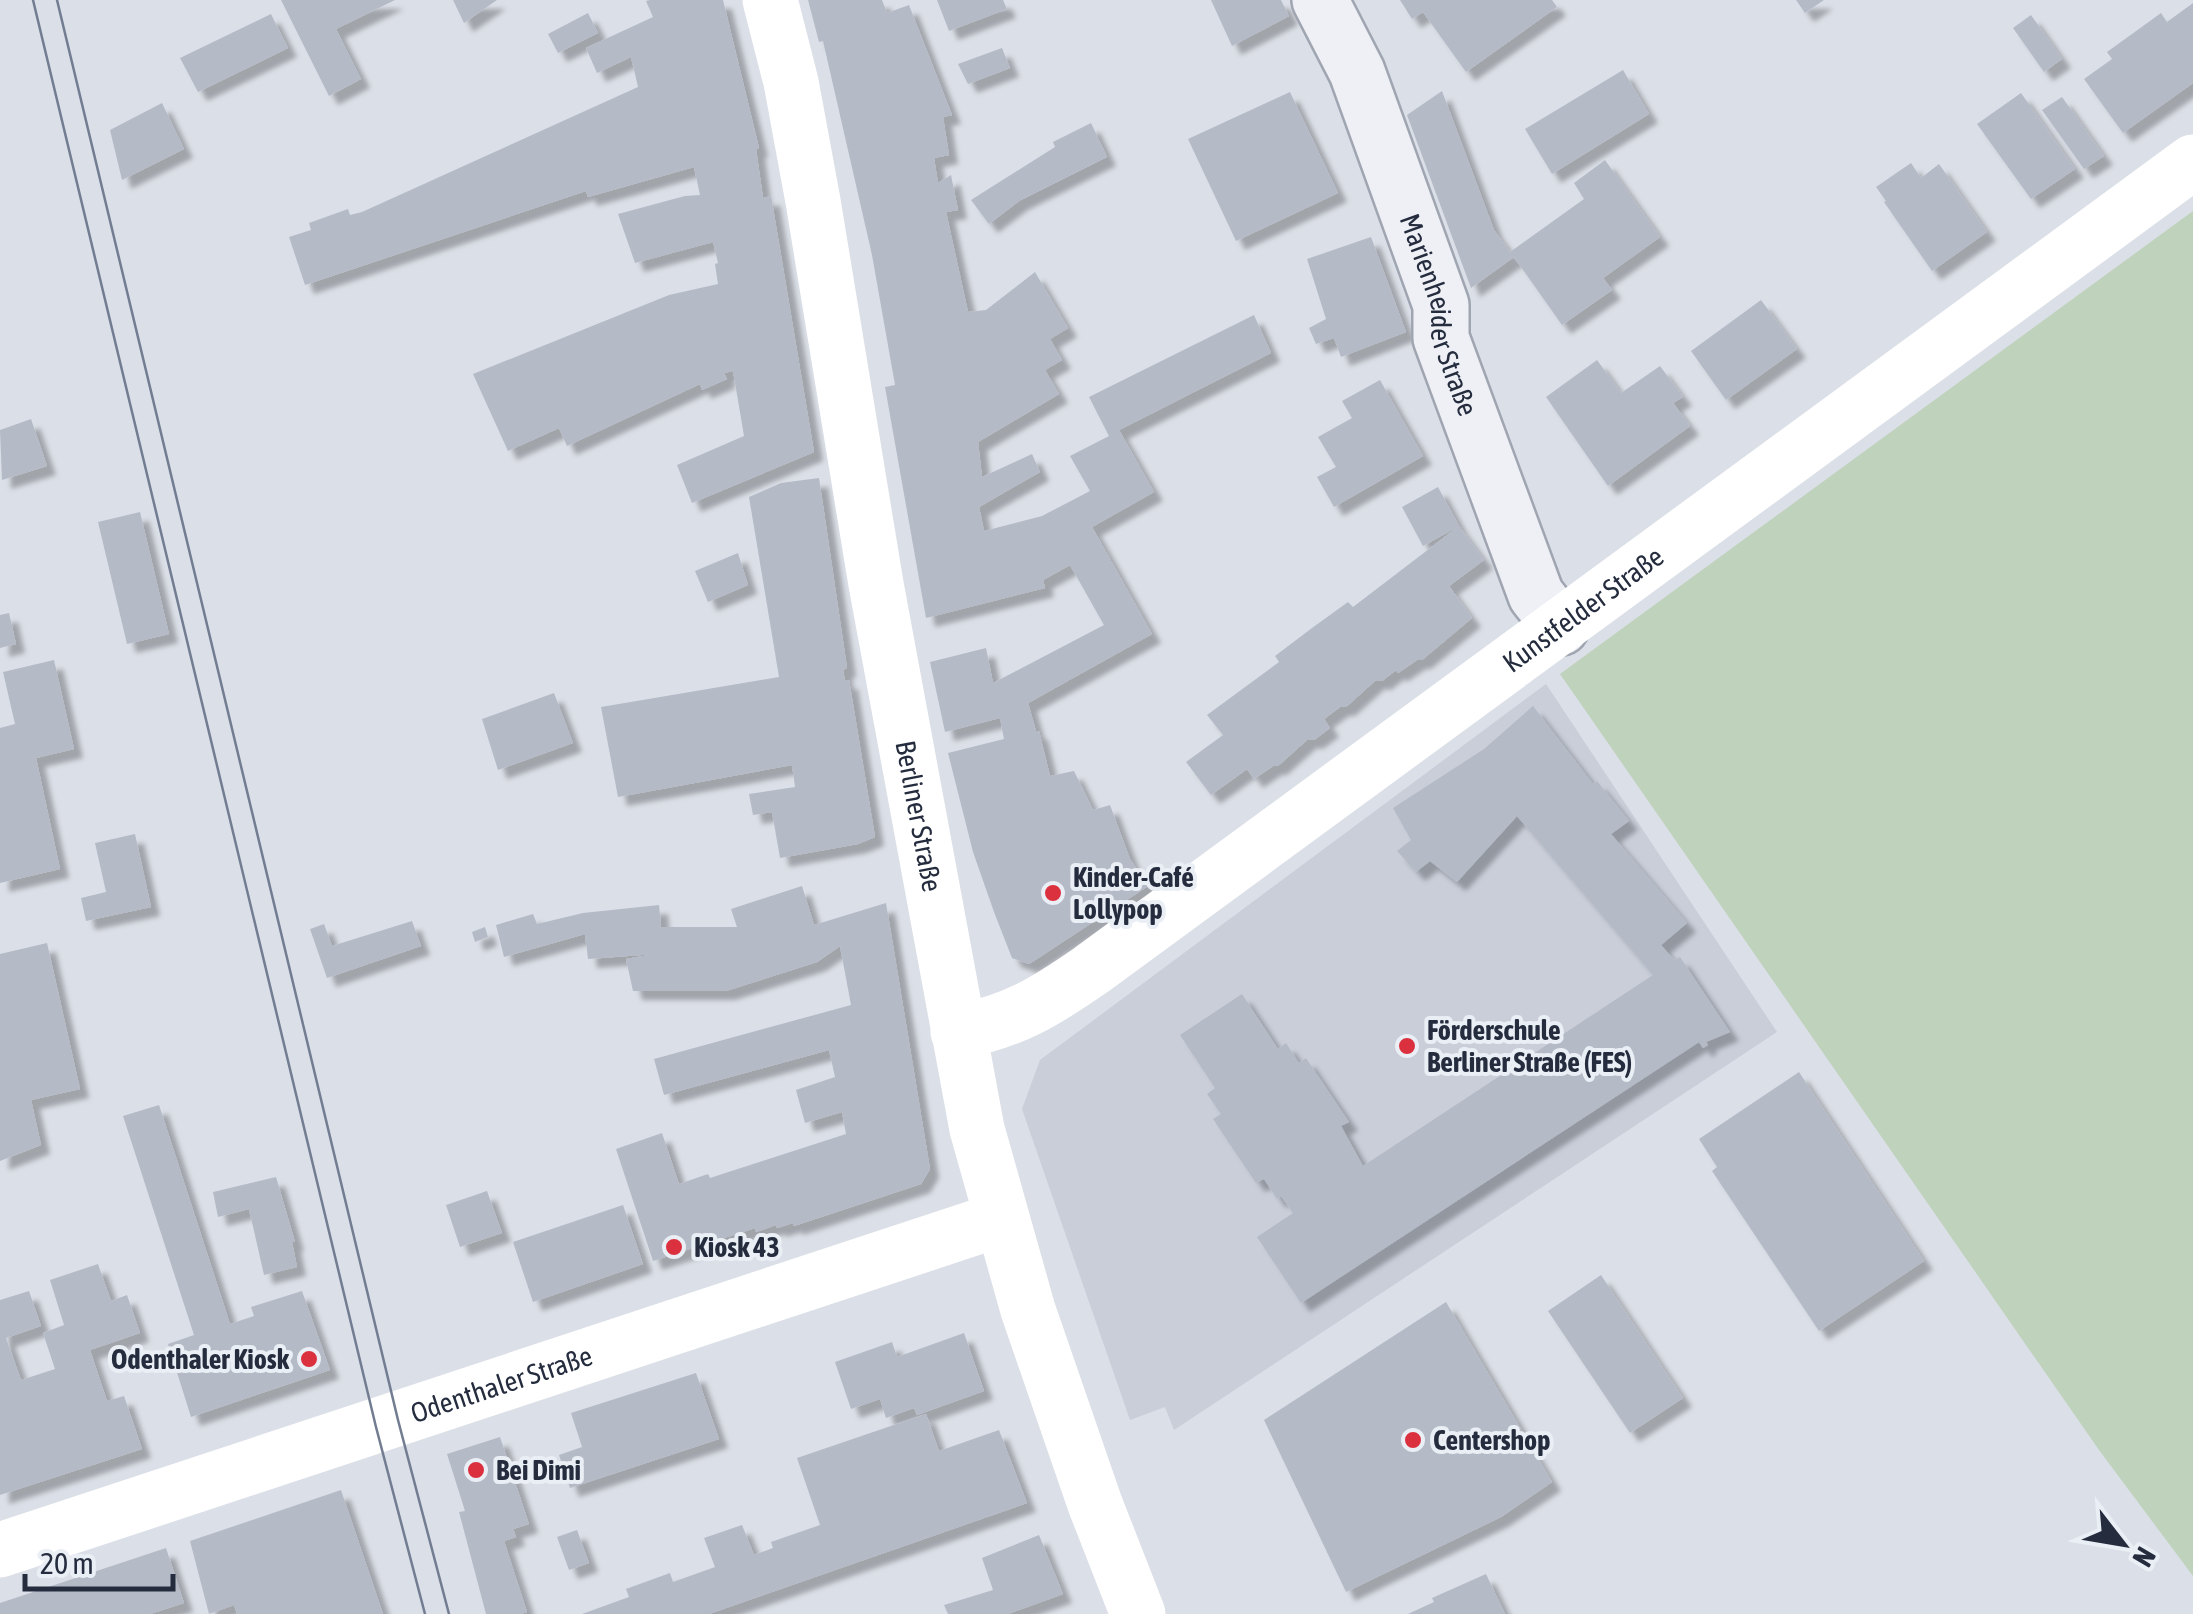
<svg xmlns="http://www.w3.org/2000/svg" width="2193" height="1614" font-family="'Asap Condensed',sans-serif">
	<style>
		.built { fill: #c9ced9 }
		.green { fill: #bfd2bb }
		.building { fill: #b5bac7; filter: url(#shadow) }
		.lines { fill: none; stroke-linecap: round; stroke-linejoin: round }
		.minor-casing { stroke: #a0a6b1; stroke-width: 60 }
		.minor { stroke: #eef0f5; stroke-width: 55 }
		.secondary { stroke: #fff; stroke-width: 55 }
		.tram { stroke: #737d92; stroke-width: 2.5 }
		.poi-dot { fill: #db313f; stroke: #eaeef5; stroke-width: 4 }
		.labels { text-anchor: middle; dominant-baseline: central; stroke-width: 8; stroke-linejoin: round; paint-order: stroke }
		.street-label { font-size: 28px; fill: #242c3e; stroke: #eaeef5 }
		.poi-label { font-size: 28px; font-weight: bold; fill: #242c3e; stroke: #eaeef5; text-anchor: start }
	</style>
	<defs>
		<filter id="shadow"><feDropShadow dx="9" dy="9" stdDeviation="2.5" flood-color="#0004"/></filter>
	</defs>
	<rect width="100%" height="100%" fill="#dbdfe7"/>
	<!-- built -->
	<path class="built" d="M1546,684l231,348 -603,398 -9,-23 -35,13 -108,-311 18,-49z"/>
	<!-- green -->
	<path class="green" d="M2193,211v1365l-94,-126 -539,-776z"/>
	<!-- building -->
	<path class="building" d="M281,0h114l-59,29 25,50 -32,17z
		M453,0h44l-33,23z
		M650,0h73l36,148 -3,1 7,49 8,-2 43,256 -122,51 -15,-38 67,-29 -11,-65 -9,2 3,6 -25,11 -2,-6 -133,62 -8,-18 -51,23 -35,-77 196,-79 49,-11 -3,-20 3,-1 -5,-21 -78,21 -17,-49 67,-18 15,-1 -6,-28 -106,30 -2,-6 -281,94 -16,-48 22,-7 -2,-7 39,-14 2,6 12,-3 276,-125 -7,-30 -34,16 -11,-25 67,-31 -7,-16z
		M808,0h74l5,13 22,-8 43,110 -9,2 6,38 -15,3 4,25 13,-8 7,35 -12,2 22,100 18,-2 49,-38 33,56 -18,11 12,21 -17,10 14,24 -81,48 4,35 50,-23 8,18 -61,35 5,24 58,-15 48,-25 -20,-35 39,-20 -20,-39 165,-82 17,38 -152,77 35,62 -62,35 60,107 -124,69 8,28h3l11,45 24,-5 19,39 17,-5 20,54 18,27 -119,78 -17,-6 -18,-46 -21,-60 -25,-99 56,-14 -4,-21 -55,14 -15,-70 56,-14 7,35 111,-58 -34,-60 -27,15 2,8 -119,30 -41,-231 10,-2 -23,-130 -49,-214 -4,1z
		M937,0h66l4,9 -58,22z
		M1211,0h70l8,16 -57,30z
		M1400,0h152l5,7 -91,65 -43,-60 -11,7z
		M1796,0h28l-19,13z
		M2193,3v80l-70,50 -39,-54 28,-20 -5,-7 54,-39 6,9z
		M588,13l10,20 -40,20 -10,-19z
		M271,14l17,34 -90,44 -18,-34z
		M2031,15l31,44 -18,13 -31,-44z
		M1002,48l8,20 -42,16 -10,-20z
		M1623,70l26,44 -97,60 -27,-45z
		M1442,91l52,139 16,22 74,-53 -10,-16 31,-23 55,77 -57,41 9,12 -50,35 -48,-68 -43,31 -64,-173z
		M1290,92l48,101 -102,48 -48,-102z
		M2021,93l54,76 -44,30 -54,-75z
		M2062,97l42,59 -20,13 -42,-59z
		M162,103l22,46 -62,31 -12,-50z
		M1091,123l16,34 -88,44 -30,23 -18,-24 84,-53 -2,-5z
		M1911,163l10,15 18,-14 48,68 -55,39 -48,-69 2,-1 -10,-14z
		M1371,237l35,95 -65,25 -7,-19 -18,6 -7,-16 17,-9 -19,-60z
		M1761,300l36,49 -71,51 -35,-49z
		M1597,360l24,33 39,-27 23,31 -10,6 17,23 -82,60 -62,-89z
		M1380,380l43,76 -89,51 -17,-30 19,-10 -18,-30 34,-19 -10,-17z
		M31,419l16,47 -45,14 -2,-50z
		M819,478l28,190 -4,2 2,11 4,-1 26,157 -17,7 -78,14 -8,-46 -19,3 -4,-21 46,-7 -3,-22 -174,32 -17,-90 178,-30 -30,-180 32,-14z
		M1438,487l21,39 -36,20 -21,-39z
		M140,512l29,122 -42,10 -29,-122z
		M1459,526l25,34 -35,26 23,32 -50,42h-5l-19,13 -2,-3 -14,11 -6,-1 -30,27h-6l-16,12 6,9 -16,12 -6,-1 -30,27h-5l-19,13 -7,-10 -36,26 -25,-33 37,-27 -16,-20 72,-53 -4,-6 37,-28 36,-26 5,5z
		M738,553l10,32 -40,17 -13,-31z
		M9,613l7,31 -16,4v-33z
		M54,660l20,89 -38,9 24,111 -60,14v-155l15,-4 -12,-52z
		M554,693l19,50 -75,27 -16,-51z
		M1533,706l60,78 4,-3 32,40 -18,13 76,89 -26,22 13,15 6,-3 50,75 -24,10 2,3 -5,3 -4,-6 -398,261 -44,-66 36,-24 -12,-17 -4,3 -13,-20 -8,4 -43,-64 8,-5 -14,-20 8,-6 -35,-53 62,-41 36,55 8,-6 13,20 7,-5 43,64 -8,4 22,40 290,-191 -136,-159 -60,66 -27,-21 -14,11 -19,-21 14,-11 -18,-32 91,-59z
		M135,834l16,73 -65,14 -5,-23 25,-6 -11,-49z
		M802,886l12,39 72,-22 44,266 -9,15 -127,42 -1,-3 -16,5 -1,-3 -20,7 -1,-4 -102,33 -37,-112 46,-16 17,51 29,-10 2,4 136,-44 -4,-22 -37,11 -9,-33 39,-13 -6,-27 -165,45 -10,-36 197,-54 -11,-59 -23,16 -91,29h-93l-7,-32 29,-5 -67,5 -3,-25 -81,23 -8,-32 37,-11 4,10 46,-11 76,-8 2,22h76l-6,-18z
		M412,921l9,25 -94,32 -17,-49 14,-5 8,22z
		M485,927l3,10 -13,5 -3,-10z
		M47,943l33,146 -49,11 10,45 -41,16v-207z
		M1799,1072l125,189 -105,70 -107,-160 5,-4 -18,-28z
		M159,1105l71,219 24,-8 -3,-9 51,-16 28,79 -139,47 -23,-73 26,-9 -71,-219z
		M276,1177l19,65h-3l5,25 -33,8 -15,-66 -31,8 -5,-25z
		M487,1191l15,42 -42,14 -14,-42z
		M623,1205l20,59 -110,38 -20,-60z
		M98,1264l13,37 16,-6 13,38 -50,17 17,51 17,-5 18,53 -142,46v-195l29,-9 12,35 -35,12 15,42 34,-11 -12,-36 21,-8 -14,-45z
		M1601,1275l82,123 -53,35 -82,-122z
		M1446,1302l106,180 -51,35 -155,75 -82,-172z
		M964,1333l20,58 -67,24 -3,-7 -28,10 -6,-19 -29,10 -16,-47 57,-20 5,15z
		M696,1373l23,66 -149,49 -11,-33 23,-8 -11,-34z
		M926,1414l13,37 60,-21 28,73 -318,111h-127l47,-17 -3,-8 44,-16 3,9 42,-15 -11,-29 38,-13 12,30 19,-7 -2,-6 49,-17 -23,-67z
		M500,1437l29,87 -16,5 3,8 -12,4 23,71 -7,2h-34l-27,-102 6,-1 -18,-57z
		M341,1490l42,124h-146l-3,-9 -25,9 -19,-73z
		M577,1530l12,33 -20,7 -12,-33z
		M1039,1535l24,59 -55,20h-60l-4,-9 49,-15 -11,-32z
		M166,1548l18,55 -34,11h-150v-11z
		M1486,1574l19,40h-97l26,-12 -2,-4z"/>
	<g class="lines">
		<defs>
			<g id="minor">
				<path id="s1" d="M1320,0l37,72 84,233v33l95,257 25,32"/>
			</g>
		</defs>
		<!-- minor casing -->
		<use href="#minor" class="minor-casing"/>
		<!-- minor -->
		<use href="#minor" class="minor"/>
		<!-- secondary -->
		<g class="secondary">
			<path id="s2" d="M770,0l21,82 22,119 63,383 101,545 51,181 67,194 43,110"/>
			<path id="s3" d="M958,1032c56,-11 87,-30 133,-62l1102,-808"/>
			<path id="s4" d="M0,1550l1001,-331"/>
		</g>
		<!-- tram -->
		<path class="tram" d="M33,0l343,1427 49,187
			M57,0l341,1420 51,194"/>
	</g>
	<!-- markers -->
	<g class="poi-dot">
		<circle cx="1053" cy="893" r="10"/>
		<circle cx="1407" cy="1046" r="10"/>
		<circle cx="674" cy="1247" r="10"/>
		<circle cx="309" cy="1359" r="10"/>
		<circle cx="1413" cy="1440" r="10"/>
		<circle cx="476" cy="1470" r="10"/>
	</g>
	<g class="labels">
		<!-- street labels -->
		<g class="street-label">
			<text stroke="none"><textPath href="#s1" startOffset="338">Marienheider Straße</textPath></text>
			<text stroke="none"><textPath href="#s3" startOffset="758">Kunstfelder Straße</textPath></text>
			<text stroke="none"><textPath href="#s2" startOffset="830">Berliner Straße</textPath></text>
			<text stroke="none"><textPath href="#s4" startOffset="528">Odenthaler Straße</textPath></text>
		</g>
		<!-- poi labels -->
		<g class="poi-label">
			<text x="1073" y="877">Kinder-Café<tspan x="1073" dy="32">Lollypop</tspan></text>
			<text x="1427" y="1030">Förderschule<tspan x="1427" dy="32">Berliner Straße (FES)</tspan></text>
			<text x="694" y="1247">Kiosk 43</text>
			<text x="289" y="1359" text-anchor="end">Odenthaler Kiosk</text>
			<text x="1433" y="1440">Centershop</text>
			<text x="496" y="1470">Bei Dimi</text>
		</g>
	</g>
	<!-- north arrow -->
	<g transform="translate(2123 1544) rotate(121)" stroke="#eaeef5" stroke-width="8" paint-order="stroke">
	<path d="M0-8L18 38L0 25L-18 38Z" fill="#242c3e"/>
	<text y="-15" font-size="28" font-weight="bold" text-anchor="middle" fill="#242c3e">N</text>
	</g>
	<!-- scale -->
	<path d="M25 1574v15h148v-15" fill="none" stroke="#242c3e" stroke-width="5"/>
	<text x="40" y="1574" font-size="30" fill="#242c3e" stroke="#eaeef5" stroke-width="8" paint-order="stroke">20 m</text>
</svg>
